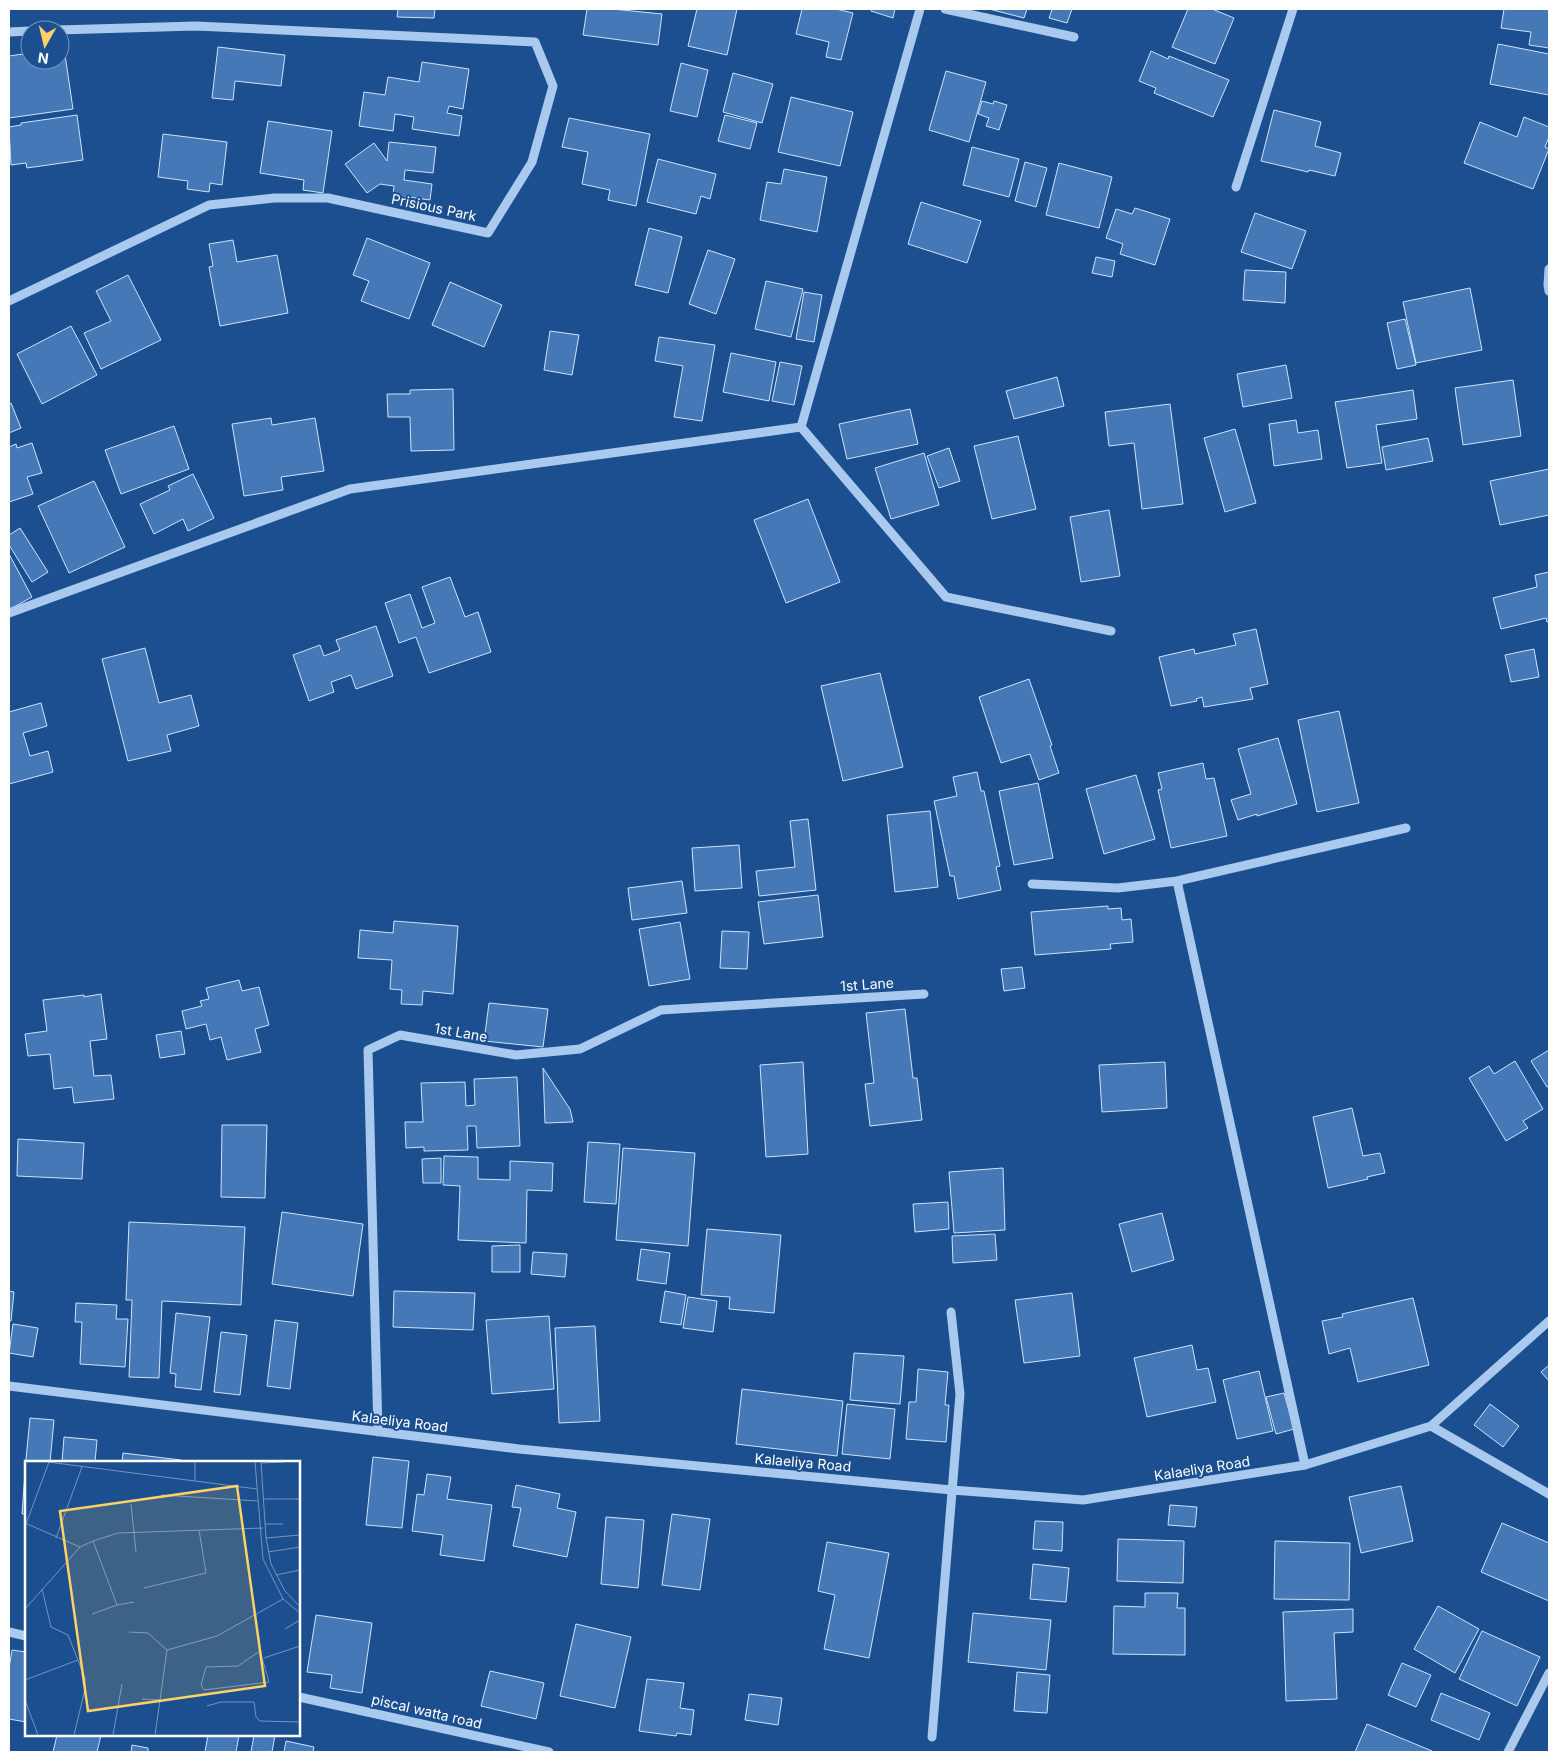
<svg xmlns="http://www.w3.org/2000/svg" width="1558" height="1761" font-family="Inter,sans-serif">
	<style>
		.building { fill: #4478b7; stroke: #cfe3fa }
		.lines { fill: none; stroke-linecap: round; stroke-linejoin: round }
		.minor { stroke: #a9c9ee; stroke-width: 9 }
		.labels { text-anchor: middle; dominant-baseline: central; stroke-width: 4; stroke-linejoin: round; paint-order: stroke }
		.street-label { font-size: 14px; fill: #fff; stroke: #1b4f8f }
		.inset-road { fill: none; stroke: #7695bc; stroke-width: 1 }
		.view { fill: #ffd166; fill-opacity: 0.15; stroke: #ffd166; stroke-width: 2.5 }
		.inset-edge { fill: none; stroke: #fff; stroke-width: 2.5 }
	</style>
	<rect width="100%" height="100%" fill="#1b4f8f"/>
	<!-- building -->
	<path class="building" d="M398,9h37l-1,9 -37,-1z
		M587,9h25l50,5 -4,31 -75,-10z
		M697,9h40l-10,46 -39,-9z
		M802,9h34l17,4 -12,47 -15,-3 3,-15 -33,-8z
		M872,9h23l-2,9 -22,-7z
		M989,9h38l-3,9z
		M1048,9h24l-5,14 -18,-5 3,-8z
		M1188,9h24l22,9 -19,46 -43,-17z
		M1504,9h45v39l-20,-3 2,-13 -30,-4z
		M1498,44l51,10v41l-59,-11z
		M218,47l67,8 -4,31 -46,-5 -2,19 -21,-2z
		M60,48h4l9,61 -64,9v-62l21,-3v7h30z
		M1151,51l17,8 1,-3 60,24 -16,37 -59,-24 2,-5 -17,-7z
		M422,62l47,7 -6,40 -14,-3 -2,7 15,3 -3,20 -47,-7 2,-12 -19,-3 -2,17 -34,-5 5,-34 21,3 3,-18 31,5z
		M681,63l27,7 -11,47 -27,-6z
		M946,71l40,11 -17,60 -40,-12z
		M733,73l40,11 -11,39 -39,-11z
		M791,97l62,15 -13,54 -62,-14z
		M982,101l11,3 1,-3 13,4 -8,25 -13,-4 3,-8 -11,-4z
		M1274,110l47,12 -6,24 26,7 -6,23 -26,-6 -1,2 -47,-11z
		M77,115l6,45 -56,8 -1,-5 -15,2 -2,-38 12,-2v-2z
		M725,115l32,8 -7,26 -32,-8z
		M1524,117l25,10v10l-4,10 4,2 -16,40 -69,-26 16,-41 37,15z
		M569,118l81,16 -14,72 -28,-6 2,-10 -28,-6 6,-32 -26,-5z
		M268,121l64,10 -9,62 -20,-3 1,-10 -44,-7z
		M163,134l64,8 -5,43 -12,-2 -1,9 -22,-3 1,-8 -30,-4z
		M389,142l47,5 -3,26 -28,-3 -1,10 28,4 -2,16 -37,-5 1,-9 -14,-2 -13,9 -22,-29 29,-21 13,18z
		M972,147l47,12 -10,38 -46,-12z
		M658,159l58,15 -6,25 -9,-3 -5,18 -49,-12z
		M1025,162l22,6 -11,39 -21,-6z
		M1059,163l53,14 -13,51 -53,-13z
		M784,169l43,8 -10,55 -57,-12 7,-38 14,2z
		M921,202l60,19 -14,42 -59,-19z
		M1135,208l35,11 -15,46 -35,-11 3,-10 -17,-6 10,-29 16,5z
		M1255,213l51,18 -14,38 -51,-17z
		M649,228l33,9 -14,56 -33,-8z
		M367,238l63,25 -21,56 -48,-18 8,-20 -16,-6z
		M233,240l4,22 40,-7 11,58 -68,13 -11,-59 4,-1 -4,-22z
		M708,250l27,9 -19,55 -27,-10z
		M1096,257l19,4 -3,16 -20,-4z
		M1245,270l41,2 -1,31 -42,-3z
		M128,275l33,65 -60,29 -17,-36 27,-12 -15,-30z
		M766,281l37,8 -12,48 -36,-8z
		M450,282l52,23 -18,42 -52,-22z
		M1470,288l12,62 -66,13 -13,-61z
		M804,292l18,3 -8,47 -18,-3z
		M1405,319l11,46 -19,4 -10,-46z
		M71,326l26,49 -55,29 -25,-50z
		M550,331l29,4 -7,40 -28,-5z
		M659,337l56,8 -13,76 -28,-4 9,-51 -28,-5z
		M731,353l45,9 -7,39 -46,-9z
		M780,362l22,4 -8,39 -22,-4z
		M1286,365l6,33 -49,9 -6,-33z
		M1057,377l7,29 -50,13 -8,-28z
		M1513,380l8,56 -58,9 -8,-57z
		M453,389l1,61 -43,1 -1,-34h-22l-1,-23h23v-4z
		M1413,390l4,29 -41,6 6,38 -35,5 -12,-66z
		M11,403l10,25 -12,5v-29z
		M1170,404l13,100 -41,5 -8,-66 -25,3 -4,-34z
		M910,409l8,35 -71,15 -8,-35z
		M271,418l1,7 43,-7 9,53 -43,6 2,13 -39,6 -12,-72z
		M1296,420l2,13 20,-3 4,29 -48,7 -5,-42z
		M174,426l15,43 -68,25 -16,-44z
		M1235,429l21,74 -31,9 -21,-74z
		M1018,436l18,73 -44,10 -18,-73z
		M1428,438l5,23 -47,9 -4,-23z
		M32,443l10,30 -15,4 6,17 -24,8v-55l7,-3 1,4z
		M949,448l11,33 -21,7 -12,-32z
		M924,453l15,52 -48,14 -16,-51z
		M1549,469v46l-49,10 -10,-44z
		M193,474l21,44 -26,13 -5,-12 -29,15 -14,-30 30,-14 -2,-4z
		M94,481l31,66 -56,26 -31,-67z
		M808,499l32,83 -54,21 -32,-83z
		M1109,510l11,66 -39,6 -11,-65z
		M20,528l28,44 -16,10 -23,-37v-10z
		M9,554l23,43 -22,12 -1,-3z
		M1549,572v50h-2l-1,-4 -45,11 -8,-31 44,-11 -2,-12z
		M450,577l15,40 13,-5 13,40 -62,21 -13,-36 -17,6 -14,-40 25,-9 12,34 13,-5 -13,-36z
		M376,626l17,50 -37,13 -5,-14 -20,7 3,10 -25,9 -16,-46 27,-10 4,11 16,-6 -4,-10z
		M1256,629l12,55 -18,4 3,11 -49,8 -2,-10 -6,2 1,2 -26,5 -12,-49 35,-8 1,5 41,-9 -3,-11z
		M145,648l14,55 32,-8 8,31 -32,9 4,16 -43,10 -26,-102z
		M1534,649l5,28 -28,5 -6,-27z
		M880,673l23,94 -60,14 -22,-95z
		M1029,679l23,66 -2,1 9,27 -20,7 -9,-26 -29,9 -22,-66z
		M41,703l6,23 -24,7 7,23 18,-5 5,21 -44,12v-72z
		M1339,711l20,92 -42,9 -19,-92z
		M1278,738l19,66 -40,12v-2l-19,6 -7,-20 20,-6 -13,-45z
		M1203,763l3,16 8,-1 13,58 -56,12 -13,-58 4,-1 -4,-16z
		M977,772l4,19h3l16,75 -4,1 5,23 -43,9 -4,-23h-4l-16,-75 23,-5 -4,-19z
		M1136,775l19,64 -51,15 -18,-65z
		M1038,783l15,75 -39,7 -15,-74z
		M930,811l8,76 -43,5 -8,-77z
		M808,819l8,71 -57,6 -3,-25 39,-4 -5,-46z
		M739,845l3,43 -47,3 -3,-43z
		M682,881l5,32 -55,7 -4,-32z
		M818,895l5,42 -59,7 -6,-42z
		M1108,906v3l13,-1 1,12 9,-1 2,23 -23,2 1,5 -76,6 -4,-43z
		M394,921l64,5 -5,68 -30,-3 -1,14 -21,-1 1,-14 -12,-1 2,-29 -34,-2 2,-28 33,3z
		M680,922l10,57 -41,7 -10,-57z
		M722,931l27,1 -2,37 -27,-1z
		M1022,967l3,21 -21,3 -3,-22z
		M239,980l3,11 17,-4 10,38 -14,4 6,23 -34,8 -6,-23 -11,3 -4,-16 -20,5 -4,-18 20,-5 -2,-5 9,-2 -3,-11z
		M101,994l6,45 -17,2 4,35 17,-1 3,24 -40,4 -2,-16 -18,2 -4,-35 -22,2 -3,-22 22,-3 -4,-31 41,-5v2z
		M489,1003l59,6 -5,38 -59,-6z
		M905,1009l8,69h4l5,42 -52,6 -5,-42 9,-1 -8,-70z
		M181,1031l4,23 -25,4 -4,-23z
		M1549,1050v36l-2,1 -16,-26z
		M1515,1061l28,48 -20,12 5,7 -22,13 -37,-63 20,-12 5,8z
		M803,1062l5,92 -42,3 -6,-92z
		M1165,1062l2,46 -65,4 -3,-47z
		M543,1068l27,41 3,13 -28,1z
		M517,1077l3,69 -43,2 -1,-22h-9l1,24 -44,1v-4l-18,1 -1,-26h18l-2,-39 44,-1 1,24 9,-1 -1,-26z
		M1352,1108l11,48 17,-3 5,20 -18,4 1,2 -40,9 -15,-71z
		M222,1125h45l-2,73 -44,-1z
		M18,1139l66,4 -2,36 -65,-3z
		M588,1142l32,2 -4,60 -32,-2z
		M623,1148l72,5 -7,93 -72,-6z
		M444,1156l34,1v22l32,1v-19l43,2 -1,28 -25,-1 -1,53 -68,-3 2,-54 -17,-1z
		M441,1158v25h-18l-1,-24z
		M1003,1168l2,62 -51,3 -5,-61z
		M948,1202l1,27 -34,3 -2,-28z
		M282,1212l81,12 -10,72 -81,-12z
		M1162,1213l12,47 -42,12 -13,-48z
		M129,1222l116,5 -4,78 -79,-4 -3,77 -30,-1 3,-77h-6z
		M707,1229l74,6 -7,78 -45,-4 1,-12 -29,-2z
		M995,1234l2,26 -44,3 -1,-27z
		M520,1245v27h-28v-26z
		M641,1249l29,4 -4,31 -29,-4z
		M533,1252l34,2 -2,23 -34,-3z
		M9,1291l5,1 -3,29h-2z
		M394,1291l81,2 -2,37 -80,-3z
		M665,1291l21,4 -5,30 -21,-3z
		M1072,1293l8,63 -56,7 -9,-63z
		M688,1297l29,4 -4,31 -30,-4z
		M1413,1298l16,67 -71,17 -8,-34 -21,6 -7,-33 21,-4 -1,-3z
		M76,1303l41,2 -1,14h12l-3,48 -45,-3 2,-42h-7z
		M176,1313l34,4 -9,73 -26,-3 1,-13 -6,-1z
		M549,1316l5,73 -62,5 -6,-74z
		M275,1320l23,3 -8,66 -23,-3z
		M13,1324l25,4 -5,29 -24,-4z
		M595,1326l5,95 -41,2 -4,-95z
		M221,1332l26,3 -7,60 -26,-3z
		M1192,1345l5,25 11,-2 8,34 -69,15 -13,-59z
		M854,1353l50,3 -4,48 -50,-4z
		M1549,1365v16l-8,-9z
		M918,1369l30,3 -3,33h4l-3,37 -40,-3 3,-37h7z
		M1259,1371l14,60 -36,8 -14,-59z
		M742,1389l101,12 -6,55 -101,-12z
		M1284,1393l10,36 -18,5 -10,-37z
		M847,1404l48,5 -5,50 -48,-5z
		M1490,1404l29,22 -16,21 -29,-22z
		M30,1418l24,2 -4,42h8h-32v52h-4l4,-55z
		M64,1437l33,3 -2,22h-33z
		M123,1453l58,7v2h-59z
		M373,1457l36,4 -7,67 -36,-3z
		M427,1474l24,3 -4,22 45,6 -8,56 -44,-6 3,-20 -31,-4 5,-37 7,1z
		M516,1485l44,9 -3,14 19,4 -9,45 -54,-11 8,-38 -9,-1z
		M1401,1486l12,55 -52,12 -12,-56z
		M1170,1505l27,2 -2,20 -27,-2z
		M672,1514l38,5 -10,71 -38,-5z
		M606,1517l38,3 -6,68 -37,-4z
		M1035,1521l28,1 -1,29 -29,-2z
		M1502,1523l47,20v58l-68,-29z
		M1118,1539l66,2 -1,42 -66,-2z
		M1275,1541l75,2 -1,57 -75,-1z
		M827,1542l62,11 -20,105 -45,-9 11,-54 -17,-4z
		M1033,1564l36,4 -3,34 -36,-3z
		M1145,1593h33l-1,15h8v47l-72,-1 1,-48 31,1z
		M1438,1606l41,23 -24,44 -41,-24z
		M1353,1609v23l-19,1 3,66 -51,2 -3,-89z
		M973,1613l78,7 -5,50 -78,-8z
		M316,1615l56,8 -10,70 -32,-5 2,-13 -25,-3z
		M576,1624l55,13 -16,71 -55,-12z
		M1482,1631l58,26 -23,49 -58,-27z
		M12,1650l14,2v70l-17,-3v-51z
		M1402,1663l29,12 -15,32 -28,-12z
		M490,1671l54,12 -8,36 -55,-13z
		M1017,1672l33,3 -3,38 -33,-2z
		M647,1679l37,4 -4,25 14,2 -3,25 -14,-2 -1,3 -37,-5z
		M1441,1693l49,20 -11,27 -48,-20z
		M749,1694l33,4 -4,27 -33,-5z
		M1367,1724l65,27v1h-77z
		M57,1735h44l-4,17h-44z
		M208,1735h31l-3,17h-31z
		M254,1735h21l-3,17h-21z
		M286,1741l28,6 -1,5h-29z
		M132,1745l16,3v4h-17z"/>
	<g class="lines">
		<!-- minor -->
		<path class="minor" d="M945,9l129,28
			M9,32l21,-1
			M1236,187l57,-178
			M1549,269l-1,16 1,6
			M9,301l200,-96 65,-7h54l160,35 44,-71 21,-76 -18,-44 -339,-16 -138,4
			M801,427l145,170 165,34
			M9,613l341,-124 451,-62 119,-418
			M1032,884l86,4 59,-7
			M9,1386l510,63 433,41 131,10 222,-35 126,-39 118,-105
			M1431,1426l118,68
			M378,1432l-10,-382 32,-15 116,20 64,-6 81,-39 263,-16
			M1305,1465l-128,-584 229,-53
			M9,1632l17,4
			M299,1697l250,55
			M932,1737l28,-343 -9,-82
			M1508,1752l41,-79"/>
	</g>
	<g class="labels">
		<!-- street labels -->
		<g class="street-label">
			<text transform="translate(434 207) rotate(12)">Prisious Park</text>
			<text transform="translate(867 984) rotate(-4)">1st Lane</text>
			<text transform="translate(461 1032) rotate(10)">1st Lane</text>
			<text transform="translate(400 1421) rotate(7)">Kalaeliya Road</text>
			<text transform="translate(803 1462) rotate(5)">Kalaeliya Road</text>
			<text transform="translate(1202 1468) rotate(-9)">Kalaeliya Road</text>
			<text transform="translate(427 1711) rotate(13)">piscal watta road</text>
		</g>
	</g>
	<!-- overview -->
	<g transform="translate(25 1461)">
		<rect width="275" height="275" fill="#1b4f8f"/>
		<path class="inset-road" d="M23,1l209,27M230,1l8,97 20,40 17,14M236,1l5,76 5,26 14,27 15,16M236,2l23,-1M170,20v-19M136,34l97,6M239,38h36M106,43l5,48M0,62l55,24M1,63l23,-62M240,63h18M31,77l26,-71M241,77l34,-3M243,91l32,-5M251,114l24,-5M119,127l62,-15 -7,-43M17,128l9,38 17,8 17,43v11l-11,46M92,144l17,-3M0,148l55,-62 13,-6 25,-8 145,-5M67,153l25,-9 -24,-64M260,168l15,-9M104,171l19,1 19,17M235,190l9,31 -65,8 -3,-5 5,-18 32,-1zM239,197l36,-12M0,219l53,-20M117,238l18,1 7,-50 50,-14 66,-37M0,239l13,35M182,245l14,-4h33l2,15 4,4 40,1M88,274l9,-51M130,274l5,-35"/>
		<path class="view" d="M212,25l28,200 -177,25 -28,-200z"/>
		<rect width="275" height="275" class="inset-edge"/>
	</g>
	<!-- border -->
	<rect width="1558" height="1761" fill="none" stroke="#ffffff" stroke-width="20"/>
	<!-- north arrow -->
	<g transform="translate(45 45) rotate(188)"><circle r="24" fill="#1b4f8f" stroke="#7695bc"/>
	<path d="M0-4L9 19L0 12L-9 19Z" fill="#ffd166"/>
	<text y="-8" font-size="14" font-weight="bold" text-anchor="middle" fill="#ffffff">N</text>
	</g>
</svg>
